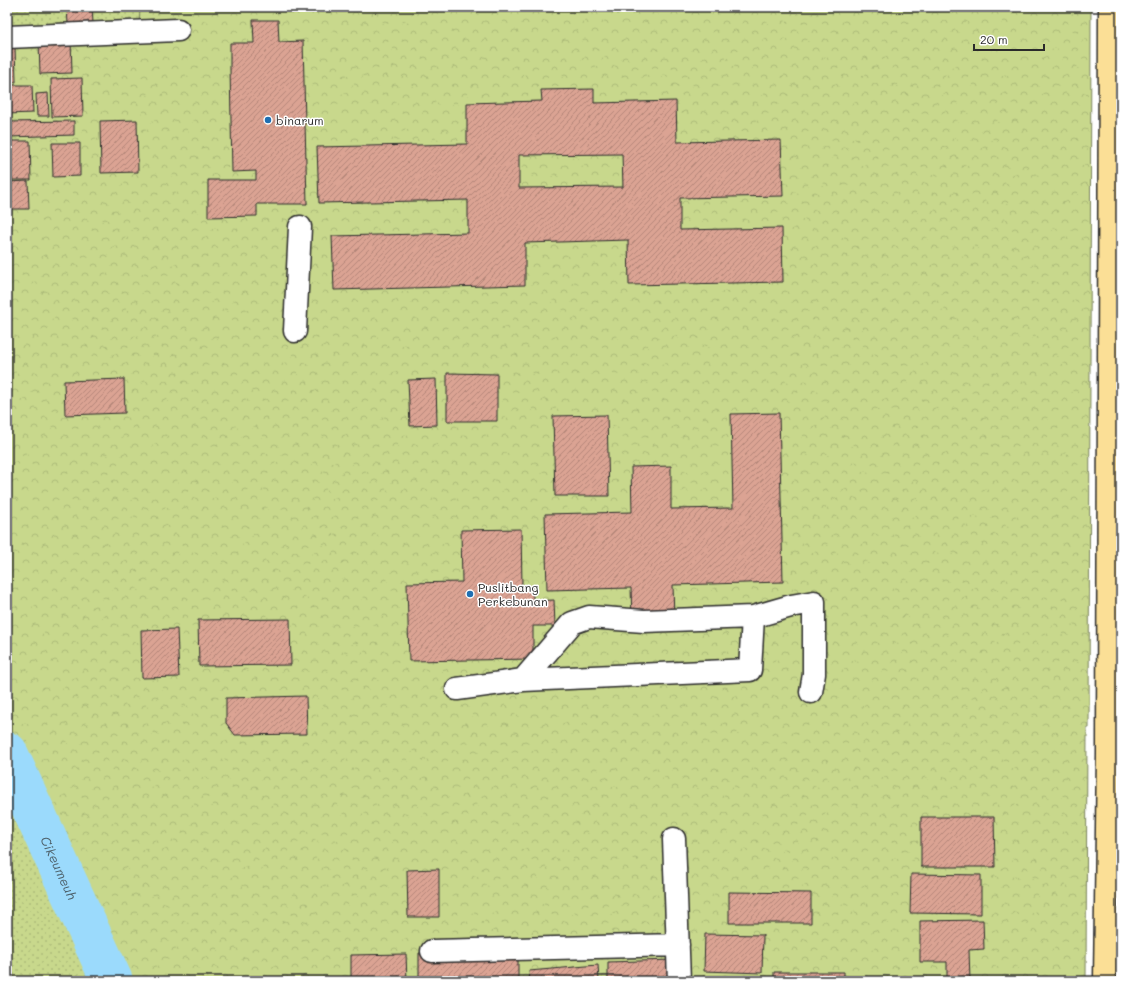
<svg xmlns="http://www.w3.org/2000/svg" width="1128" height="988" font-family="Mali,sans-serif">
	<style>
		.forest { fill: url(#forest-crowns); stroke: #7a825c }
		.garden { fill: url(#garden-dots); stroke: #7a825c }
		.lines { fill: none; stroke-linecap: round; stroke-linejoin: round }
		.river { stroke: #9bdafc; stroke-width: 42 }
		.building { fill: url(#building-hatch); stroke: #2b2b2b; fill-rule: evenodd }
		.minor-casing { stroke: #2b2b2b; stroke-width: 25 }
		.major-casing { stroke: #2b2b2b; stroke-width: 25 }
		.minor { stroke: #fff; stroke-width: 22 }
		.major { stroke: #fbdf96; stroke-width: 22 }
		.poi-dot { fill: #1f6fb2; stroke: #fff; stroke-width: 1.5 }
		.labels { text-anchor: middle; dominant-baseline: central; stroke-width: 3; stroke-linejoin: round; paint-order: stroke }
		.poi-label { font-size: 12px; fill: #2b2b2b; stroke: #fff; text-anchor: start }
		.water-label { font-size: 13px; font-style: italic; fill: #4d606a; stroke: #fff }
	</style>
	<defs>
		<pattern id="forest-crowns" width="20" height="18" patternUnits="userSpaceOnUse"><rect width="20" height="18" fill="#c8d88c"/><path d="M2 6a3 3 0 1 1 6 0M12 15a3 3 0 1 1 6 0" fill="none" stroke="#acba79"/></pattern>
		<pattern id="garden-dots" width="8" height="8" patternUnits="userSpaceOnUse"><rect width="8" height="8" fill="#c8d88c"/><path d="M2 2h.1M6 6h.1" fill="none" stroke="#acba79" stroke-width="1.8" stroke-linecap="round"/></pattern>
		<pattern id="building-hatch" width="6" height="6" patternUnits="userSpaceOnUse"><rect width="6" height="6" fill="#dba393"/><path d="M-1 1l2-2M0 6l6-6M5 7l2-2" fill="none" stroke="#b28578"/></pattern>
	</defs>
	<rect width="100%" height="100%" fill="#fff"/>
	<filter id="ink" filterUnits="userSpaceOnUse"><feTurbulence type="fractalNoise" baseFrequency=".025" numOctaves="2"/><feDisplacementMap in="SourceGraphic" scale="8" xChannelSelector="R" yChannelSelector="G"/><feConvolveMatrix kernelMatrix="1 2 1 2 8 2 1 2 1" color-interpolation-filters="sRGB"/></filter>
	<g filter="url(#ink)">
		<!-- forest -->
		<path class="forest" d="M7,7h1084l-2,721h-2l-1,253h-991l-88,-183z"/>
		<!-- garden -->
		<path class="garden" d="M7,7h133l-1,22 -132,4z
			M7,798l88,183h-88z"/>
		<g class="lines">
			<!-- river -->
			<path class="river" id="s1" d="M7,753l105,228"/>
		</g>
		<!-- building -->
		<path class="building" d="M67,7h25l1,16 -25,1z
			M253,20h25l1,22 24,-1 4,163h-50v12l-49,1v-37h48v-9l-24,1 -2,-104v-25h24z
			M71,40l1,33 -32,1 -1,-33z
			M7,47h8l1,35h-9z
			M82,78l1,38 -31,1 -1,-38z
			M7,85h25l1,28 -26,1z
			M594,89v14l82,-2 1,41 104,-2 2,56 -103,2v32l102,-2 1,54 -154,3 -1,-45 -103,3v42l-191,5 -2,-54 136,-3v-33l-149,3 -2,-56 150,-3v-41l75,-2 -1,-11zM622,154l1,33 -104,1v-33z
			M48,93l1,23h-12l-1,-22z
			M137,120l1,52 -37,1 -1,-52z
			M74,121v14l-66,2v-15z
			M7,141h23l1,39h-24z
			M52,143h28v33l-27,1z
			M28,181l1,28h-22v-27z
			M447,373l50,1v47h-50z
			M124,379l1,34 -60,2 -1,-34z
			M436,379l1,46 -27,1 -2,-46z
			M779,413l4,169 -110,3 1,34 -42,1 -1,-32 -84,2 -2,-76 87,-2 -1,-45 40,-1v43l62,-1 -2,-94z
			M607,415l2,81h-54l-2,-80z
			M521,529l1,58h11v14l21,-1 1,26h-22v33l-124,2 -2,-78 55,-1 -1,-52z
			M290,619l1,46 -92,1 -1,-46z
			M177,629l2,48 -37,1 -1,-48z
			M306,696l1,38 -72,1 -9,-12v-25z
			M921,817h73l1,50h-74z
			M439,869v48h-31l-1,-47z
			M911,874l70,1v39l-71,-1z
			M729,892l82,1v30h-82z
			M983,920l1,29 -15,1 1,31h-23v-19h-27v-41z
			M705,934l58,1 -1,38 -58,-2z
			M518,952v29h-99v-28z
			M406,954l1,27h-56v-26z
			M672,960l1,21h-65v-19z
			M598,965l1,16h-69l-1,-10z
			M774,972h70v9h-70z"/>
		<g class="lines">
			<defs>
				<path id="minor" d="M7,37l171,-7
					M295,331l5,-104
					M523,680l49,-57 17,-6 55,4 109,-4
					M457,689l66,-9 227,-10 3,-53 38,-11 23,-4v72l-3,18
					M674,839l5,142
					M432,951l246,-6"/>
				<path id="major" d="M1105,981l3,-227 2,-747"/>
			</defs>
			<!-- minor casing -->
			<use href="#minor" class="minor-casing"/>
			<!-- major casing -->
			<use href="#major" class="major-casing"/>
			<!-- minor -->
			<use href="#minor" class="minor"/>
			<!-- major -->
			<use href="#major" class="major"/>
		</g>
	</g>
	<!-- markers -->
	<g class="poi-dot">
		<circle cx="268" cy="120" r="4"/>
		<circle cx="470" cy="594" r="4"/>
	</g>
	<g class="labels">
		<!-- poi labels -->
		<g class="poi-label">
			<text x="276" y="120">binarum</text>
			<text x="478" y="587">Puslitbang<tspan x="478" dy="14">Perkebunan</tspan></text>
		</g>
		<!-- water labels -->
		<g class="water-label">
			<text stroke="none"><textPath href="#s1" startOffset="126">Cikeumeuh</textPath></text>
		</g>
	</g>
	<!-- margin -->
	<rect width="1128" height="988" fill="none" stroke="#fff" stroke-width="24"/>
	<rect x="12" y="12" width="1104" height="964" fill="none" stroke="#2b2b2b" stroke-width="1.5" filter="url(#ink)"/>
	<!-- scale -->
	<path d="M974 44v6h70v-6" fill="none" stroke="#2b2b2b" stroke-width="2"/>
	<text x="980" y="44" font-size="12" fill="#2b2b2b" stroke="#ffffff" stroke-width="3" paint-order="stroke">20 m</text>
</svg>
